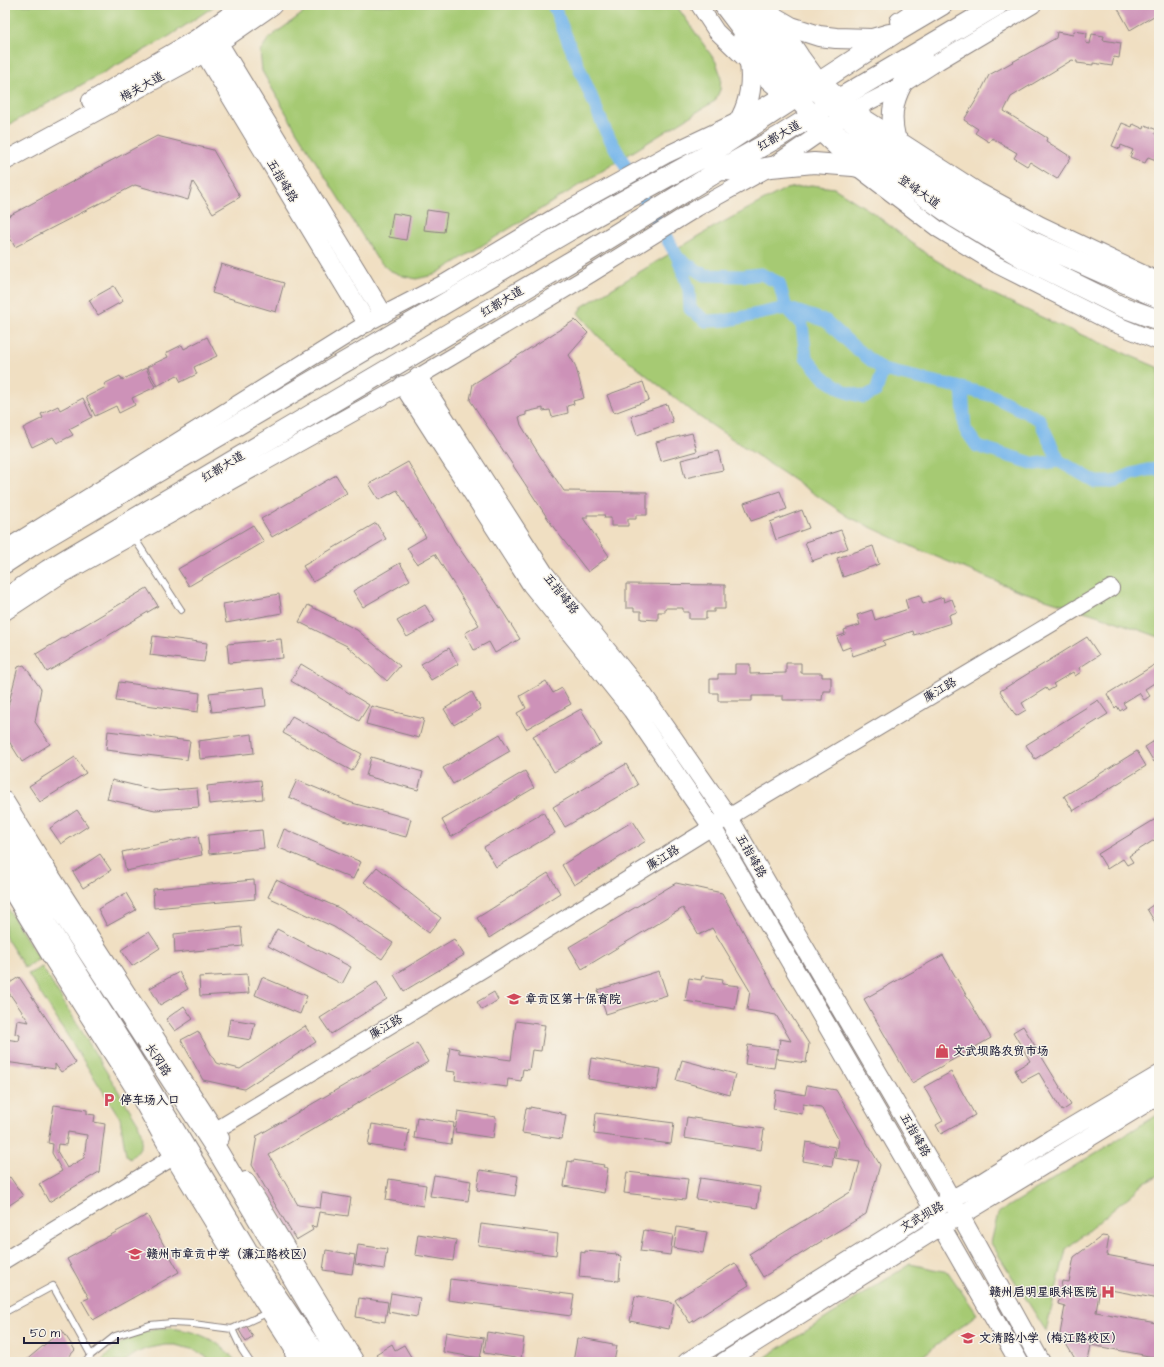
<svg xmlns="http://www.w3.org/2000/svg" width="1164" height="1367" font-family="'Architects Daughter','LXGW WenKai TC',sans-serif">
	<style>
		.green { fill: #a6ca73; stroke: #647657 }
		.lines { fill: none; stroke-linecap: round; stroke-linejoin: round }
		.canal { stroke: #78b7eb; stroke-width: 13 }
		.building { fill: #cd92b8; fill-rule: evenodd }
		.service-casing { stroke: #89807e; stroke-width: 8 }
		.tertiary-casing { stroke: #89807e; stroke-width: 18 }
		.secondary-casing { stroke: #89807e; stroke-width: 20 }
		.primary-casing { stroke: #89807e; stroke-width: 22 }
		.service { stroke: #fff; stroke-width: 6 }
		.tertiary { stroke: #fff; stroke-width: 16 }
		.secondary { stroke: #fff; stroke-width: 18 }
		.primary { stroke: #fff; stroke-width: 20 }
		.labels { text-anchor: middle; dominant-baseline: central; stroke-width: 3; stroke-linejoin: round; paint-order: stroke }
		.street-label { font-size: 12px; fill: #22223b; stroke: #f7f3e8 }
		.poi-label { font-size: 12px; font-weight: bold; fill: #22223b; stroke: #f7f3e8; text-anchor: start }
	</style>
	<rect width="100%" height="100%" fill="#f7f3e8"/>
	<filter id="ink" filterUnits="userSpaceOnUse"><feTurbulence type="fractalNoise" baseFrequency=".025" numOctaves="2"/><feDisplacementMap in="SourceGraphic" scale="8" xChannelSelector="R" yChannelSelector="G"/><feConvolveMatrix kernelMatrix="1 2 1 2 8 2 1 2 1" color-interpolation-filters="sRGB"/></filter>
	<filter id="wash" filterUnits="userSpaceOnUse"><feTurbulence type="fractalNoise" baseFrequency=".012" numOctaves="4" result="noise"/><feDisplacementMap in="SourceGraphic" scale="16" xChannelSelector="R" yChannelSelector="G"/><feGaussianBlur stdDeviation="0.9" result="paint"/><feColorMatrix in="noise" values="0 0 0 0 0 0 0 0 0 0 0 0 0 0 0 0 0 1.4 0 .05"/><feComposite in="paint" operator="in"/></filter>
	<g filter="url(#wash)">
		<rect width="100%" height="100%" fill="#f0dfc2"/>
		<!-- green -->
		<path class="green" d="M10,5h206l-48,32 -163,90v-119z
			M314,5h362l40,57 5,14 -1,14 -5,11 -10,6 -251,156 -20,12 -18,4 -13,-3 -14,-6 -12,-11 -80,-127 -35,-61 -2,-20 9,-13z
			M811,185l23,3 38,24 57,44 62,37 63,30 105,45v269l-50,-18 -92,-29 -102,-42 -66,-31 -157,-105 -93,-75 -21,-24 5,-7 131,-79 71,-38z
			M5,904l34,55 -14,9 -20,-32z
			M42,967l96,156c6,18 6,23 -8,36l-4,-4 -6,-37 -92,-144z
			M1159,1114v61l-14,8 -79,66 -20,82 -55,-88 7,-30z
			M910,1264l38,8 29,42 -62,48h-157z
			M162,1328c28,0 57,10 74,34h-22l-19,-12 -20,-5h-10l-20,4 -10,5 -11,8h-23c16,-20 36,-30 61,-34z"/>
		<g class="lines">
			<!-- canal -->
			<path class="canal" d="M553,5l53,127 72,126 26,17 39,1 18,-2 18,9 7,25 16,17 4,32 18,21 22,14 18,5 12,-6 7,-21 79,18 3,41 12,17 58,18 24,-3 37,21h17l19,-8 15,-4 12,-1
				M678,258l11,32 1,19 16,12 23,-1 57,-12 40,13 27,25 30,24
				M962,388l31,8 46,23 20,42"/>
		</g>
		<g id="blocks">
			<!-- building -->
			<path class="building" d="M1116,5h43v8l-29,17z
				M1074,31l13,2 -1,10 4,1 2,-10 12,2 -1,4 18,3 -2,15 -5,-1 -2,9 -19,-3v2l-16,-2v-2l-5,-1 -61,37 -7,14 43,27 -1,3 25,16 -14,22 -27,-17 -3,4 -13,-8 3,-5 -25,-15 -3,4 -14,-9 3,-4 -14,-9 14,-23 11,-22 67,-37 1,-6 16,3z
				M1122,123l10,4 1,-3 11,5 1,-4 12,5 -2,4 4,1v26l-11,-4 -3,6 -15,-6 3,-7 -12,-5 -1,4 -8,-3z
				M157,136l56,14 27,47 -27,16 -20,-31 -5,18 -53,-15 -120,62 -7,-13 -3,2v-18z
				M427,210l20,3 -3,19 -20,-2z
				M393,213l17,3 -4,24 -17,-3z
				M221,264l63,19 -8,29 -64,-19z
				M114,286l9,15 -25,14 -9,-15z
				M575,320l13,13 -19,22 6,10 3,10 6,23 -11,3 1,3 -7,2 1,7 -16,4 -2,-7 -7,1v-3l-17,4v3l-7,2 2,8 19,31 24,35 83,1v23h-11v4h-8v7h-17v-8h-7l1,-3h-18v3h-4l26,38 -21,16 -34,-44 -84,-128 3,-16z
				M207,337l10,19 -23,11 3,7 -16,8 -4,-7 -20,11 -10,-19 21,-10 -2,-4 16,-8 2,4z
				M146,368l9,19 -23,11 3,7 -16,8 -3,-7 -21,10 -9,-19 20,-10 -2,-3 16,-8 2,4z
				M643,382l6,18 -35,13 -7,-18z
				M83,398l9,19 -23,12 4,6 -16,8 -4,-6 -21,10 -9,-19 20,-10 -2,-4 17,-8 2,4z
				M667,404l6,18 -36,13 -6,-19z
				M692,433l5,18 -36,10 -5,-19z
				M718,451l5,19 -38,8 -4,-18z
				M408,462l47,80 48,70 17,27 -25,14 -6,-11 -15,8 -9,-17 14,-8 -44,-71 -18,10 -10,-16 19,-11 -29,-47 -18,10 -10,-16z
				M336,475l11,18 -75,44 -11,-18z
				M780,491l7,18 -36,12 -7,-18z
				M802,510l7,18 -33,12 -6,-18z
				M376,523l10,16 -73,43 -10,-16z
				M253,525l11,17 -75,44 -11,-17z
				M841,530l7,18 -36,13 -7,-19z
				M873,546l6,18 -36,13 -6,-19z
				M400,563l10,17 -47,27 -10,-16z
				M626,584l99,1v24h-11v3h-8v7h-17v-7h-6v-4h-18v4h-7v8l-17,-1v-8h-7v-3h-8z
				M147,588l11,18 -111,66 -11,-18z
				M279,594l3,19 -56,10 -3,-19z
				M920,595l3,9 20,-7 1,5 8,-3 5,13 -8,3 2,8 -37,12 -1,-4 -30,10 2,4 -32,11 -3,-9 -8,3 -5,-13 8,-3 -1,-4 16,-5 -3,-10 15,-5 3,10 33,-11 -3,-10z
				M308,605l49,25 43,36 -13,15 -40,-35 -48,-24z
				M425,605l10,16 -28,16 -10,-16z
				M153,636l54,7 -3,19 -54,-7z
				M1087,637l12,18 -20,13 2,4 -6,4 -2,-4 -20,12 2,3 -7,4 -2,-3 -24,15 4,7 -10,6 -16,-25z
				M281,639l2,19 -54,5 -2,-19z
				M449,648l9,16 -27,16 -10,-16z
				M1159,662v18l-14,9 5,7 -6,4 -5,-7 -16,10 3,4 -6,4 -3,-5 -2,2 -8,-14z
				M786,663h15v10h21v4h9v14h-8l-1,9h-39v-4h-31v5h-34v-8h-8v-14h8v-5h17v-10h15v10l36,-1z
				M301,664l68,41 -10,16 -68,-40z
				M24,665l17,24 -6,33 15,22 -28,18 -17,-27v-17l13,-51z
				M546,681l7,12 9,-5 9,16 -45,25 -9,-16 9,-5 -6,-12z
				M119,682l81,11 -2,19 -82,-11z
				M264,687l2,19 -54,6 -3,-19z
				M472,692l9,17 -27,16 -10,-16z
				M1098,700l10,14 -73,45 -9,-14z
				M371,706l53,13 -5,19 -53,-14z
				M581,709l20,35 -47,28 -21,-36z
				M292,716l70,38 -10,17 -69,-38z
				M108,731l82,10 -3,19 -81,-10z
				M252,734l2,19 -54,6 -2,-18z
				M500,734l10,17 -57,33 -10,-16z
				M1159,738v21l-5,3 -9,-15z
				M1137,751l9,15 -73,45 -9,-15z
				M75,757l11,16 -46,29 -11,-16z
				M371,757l52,15 -5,18 -52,-14z
				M626,764l12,21 -73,42 -12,-20z
				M525,771l9,17 -83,49 -9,-17z
				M112,780l46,11 39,-3 2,19 -44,3 -48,-11z
				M261,780l2,19 -54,5 -2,-18z
				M297,780l55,23 59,16 -5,18 -62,-16 -55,-24z
				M77,810l11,16 -27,18 -11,-16z
				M543,812l12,21 -59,34 -12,-20z
				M1159,817v20l-30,19 4,6 -6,3 -4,-6 -16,10 -9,-15z
				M633,821l13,20 -72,44 -12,-20z
				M284,829l77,33 -8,17 -76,-32z
				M262,830l2,18 -55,6 -1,-19z
				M198,836l4,19 -76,16 -4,-19z
				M100,854l11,16 -28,18 -10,-16z
				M377,867l64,51 -12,15 -65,-51z
				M548,873l12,20 -71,45 -12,-20z
				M254,880l1,19 -101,9 -1,-19z
				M276,880l63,28 54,35 -11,16 -48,-32 -66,-30z
				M676,883l46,10 57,103 30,48 -3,19 -29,-4 3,-20 11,2 -15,-26 -29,-5 3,-19 -38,-63 -13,7 -16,-27 -101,61 -13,-22z
				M126,893l10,17 -29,16 -9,-17z
				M1159,901v21l-3,2 -9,-15z
				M241,927l2,19 -68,7 -1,-19z
				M277,929l74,38 -9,17 -74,-38z
				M149,932l11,16 -28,18 -11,-16z
				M454,939l10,16 -60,36 -10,-16z
				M943,955l48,83 -79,45 -48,-84z
				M659,971l8,24 -61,19 -8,-24z
				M179,972l9,17 -28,16 -10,-17z
				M247,974l2,19 -49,3 -1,-19z
				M702,976l21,3 -1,5 17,2 -4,23 -50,-8 4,-23 12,2z
				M19,977l57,86 -15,9 -6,-8v5l-50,-7v-23l14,2 1,-6 -5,-1 2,-14 12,2 -24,-35v-1z
				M262,977l45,19 -7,18 -45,-19z
				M377,982l10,17 -56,35 -11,-16z
				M494,992l4,8 -16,10 -5,-8z
				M184,1006l9,13 -18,12 -9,-12z
				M230,1019l25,4 -4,17 -24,-4z
				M516,1021l29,4 -4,26 -9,-1 -3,20 -6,-1 -2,12 -13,-2 -1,8 -52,-7 1,-8 -10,-1 4,-24 9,2v4l52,7z
				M305,1026l11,16 -72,47 -41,-9 -22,-40 17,-9 18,32 24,6z
				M1023,1026l48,79 -9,6 -23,-38 -17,9 -7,-12 15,-9 -17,-29z
				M417,1043l11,19 -159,93 29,50 22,3 2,-15 29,5 -3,18 -29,-4 -3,15 -5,-1 2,4 -17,10 -44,-75 5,-29z
				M748,1045l29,4 -3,19 -29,-4z
				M591,1058l70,11 -4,21 -69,-11z
				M682,1060l53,14 -5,21 -54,-15z
				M951,1072l24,43 -34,19 -5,-9 7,-4 -19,-34z
				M807,1085l29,5 44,75 -14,49 -103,63 -14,-23 103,-63 8,-29 -25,-4 3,-19 -17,-32 -18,-3 -1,10 -29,-5 3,-19 29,5z
				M54,1105l33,5v4l8,1 -1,7 11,2 -6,48 -50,30 -10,-18 23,-13 -10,-18 1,-9 -5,-1zM68,1132l19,3 -3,23 -17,10 -10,-17 1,-7 8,1z
				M530,1107l31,6v1l5,1 -4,24 -40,-6 4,-25 4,1z
				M458,1111l38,6 -3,21 -38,-6z
				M596,1113l78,10 -3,21 -77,-10z
				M417,1117l37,6 -3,21 -37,-6z
				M687,1117l77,12 -3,21 -77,-12z
				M372,1124l37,6 -3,21 -38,-6z
				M806,1142l29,5 -3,19 -29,-5z
				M573,1160l31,5 -1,2 5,1 -4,25 -40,-7 4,-25 5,1z
				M480,1170l38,6 -3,20 -38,-6z
				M627,1172l61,7 -3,21 -61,-7z
				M434,1175l37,6 -3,20 -38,-5z
				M10,1177l13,19 -18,12v-28z
				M700,1178l60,9 -3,21 -61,-9z
				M389,1179l37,6 -3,21 -37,-6z
				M147,1215l32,57 -86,48 -11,-19 7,-3 -22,-39z
				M481,1224l77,10 -2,21 -78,-10z
				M677,1227l30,5 -4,21 -29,-5z
				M644,1230l29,5 -3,20 -30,-4z
				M418,1234l38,6 -3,21 -38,-6z
				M1102,1236l7,1 -3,18 53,10v34l-59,-11 -4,24 60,11 3,-12v47l-68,-13 -3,17h-11l-17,-28 5,-28 -7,-2 4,-23 7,1 5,-25z
				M358,1245l29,4 -3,20 -29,-5z
				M326,1250l29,5 -3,19 -29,-4z
				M585,1251l32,3 -1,1 5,1 -2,25 -40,-4 2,-25 4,1z
				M735,1263l14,22 -59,38 -15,-23z
				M450,1279l124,16 -3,21 -123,-16z
				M391,1293l29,5 -3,19 -29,-5z
				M635,1296l4,1v-1l31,6v1l4,1 -5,25 -39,-8z
				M359,1298l29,4 -3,20 -29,-5z
				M246,1325l7,12 -7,5 -7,-12z
				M62,1330l13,20 -11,12h-40z
				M446,1332l38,6 -4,20 -37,-6z
				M487,1332l37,6 -3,21 -37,-6z
				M582,1338l31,6 -1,2h5l-3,16h-41l4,-23h5z
				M392,1344l3,6 9,-5 10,17h-33l-5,-8z"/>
		</g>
	</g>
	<g filter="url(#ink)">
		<use href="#blocks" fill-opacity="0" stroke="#89807e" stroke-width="1"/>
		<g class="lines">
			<defs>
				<path id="service" d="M133,536l48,74
					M5,1312l48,-26 38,69 -5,7
					M232,1329l10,21 8,12
					M91,1355l24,-19 35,-11 22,-2 21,1 39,5 37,-17"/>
				<path id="tertiary" d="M699,5l17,26 54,52 20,17
					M776,18l25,38 14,19 38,35 125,81 63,34 118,56
					M898,21l24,-16
					M812,125l43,41 83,63 59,36 113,57 49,20
					M5,549l362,-226 79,-41 110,-66 110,-61 74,-35 51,-30
					M5,612l50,-33 363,-202 173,-103 106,-66 74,-41 82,-57 47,-24 39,-25 94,-56
					M5,800l41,67 175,271
					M5,881l45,75 91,144 32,57 53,87 75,118
					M216,1130l274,-165 222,-138 399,-239
					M246,1180l110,182
					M5,1260l168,-103"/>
				<path id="secondary" d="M210,29l173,285
					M196,39l171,284
					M91,101l105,-62 48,-34
					M5,161l199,-108 69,-48
					M418,377l126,196 100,123 85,122 211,361 101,183
					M403,385l128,199 101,126 80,117 222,383 7,16 78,136
					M687,1362l226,-141 68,-38 70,-44 108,-64
					M724,1362l217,-136 19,-10 199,-121"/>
				<path id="primary" d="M724,5l54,71 35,40 14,12 129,90 67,40 97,48 39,14
					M747,5l45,59 21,23 32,29 57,41 68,47 61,37 128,57
					M753,5l38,22 28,9 17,2 36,1 17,-5
					M726,138c27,-27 31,-66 17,-100
					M902,157c-19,-42 -8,-68 20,-102
					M720,170l28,1 23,-4 43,-4 39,3 31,6
					M5,563l26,-17 539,-316 139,-76 189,-123 44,-26
					M5,599l43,-29 539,-318 133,-82 60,-34 67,-42 151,-89
					M5,824l212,326 126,212
					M5,859l126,199 129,214 61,90
					M295,1353l15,9"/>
			</defs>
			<!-- service casing -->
			<use href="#service" class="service-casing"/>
			<!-- tertiary casing -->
			<use href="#tertiary" class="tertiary-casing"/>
			<!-- secondary casing -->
			<use href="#secondary" class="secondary-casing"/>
			<!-- primary casing -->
			<use href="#primary" class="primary-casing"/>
			<!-- service -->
			<use href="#service" class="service"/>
			<!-- tertiary -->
			<use href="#tertiary" class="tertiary"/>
			<!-- secondary -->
			<use href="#secondary" class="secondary"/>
			<!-- primary -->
			<use href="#primary" class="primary"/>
		</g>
	</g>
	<!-- icons -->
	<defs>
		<symbol id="school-bare" viewBox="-9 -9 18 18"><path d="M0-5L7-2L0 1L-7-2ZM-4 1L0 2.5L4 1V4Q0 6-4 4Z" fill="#d1495b" stroke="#f7f3e8" stroke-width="2.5" paint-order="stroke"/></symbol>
		<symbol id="shop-bare" viewBox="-9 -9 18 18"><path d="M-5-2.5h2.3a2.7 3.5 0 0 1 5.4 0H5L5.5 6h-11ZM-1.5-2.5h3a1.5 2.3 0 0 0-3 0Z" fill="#d1495b" stroke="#f7f3e8" stroke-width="2.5" paint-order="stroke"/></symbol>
		<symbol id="parking-bare" viewBox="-9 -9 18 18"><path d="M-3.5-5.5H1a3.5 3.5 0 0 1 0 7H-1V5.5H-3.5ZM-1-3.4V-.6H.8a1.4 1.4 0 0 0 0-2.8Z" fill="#d1495b" stroke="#f7f3e8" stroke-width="2.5" paint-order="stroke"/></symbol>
		<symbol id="hospital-bare" viewBox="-9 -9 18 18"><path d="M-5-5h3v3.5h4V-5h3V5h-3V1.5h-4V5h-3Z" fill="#d1495b" stroke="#f7f3e8" stroke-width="2.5" paint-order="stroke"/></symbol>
	</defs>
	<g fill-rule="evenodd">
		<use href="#school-bare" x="504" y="989" width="20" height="20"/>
		<use href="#shop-bare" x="932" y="1041" width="20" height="20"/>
		<use href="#parking-bare" x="99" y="1090" width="20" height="20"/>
		<use href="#school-bare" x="125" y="1244" width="20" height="20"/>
		<use href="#hospital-bare" x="1098" y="1282" width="20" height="20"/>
		<use href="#school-bare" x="958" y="1328" width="20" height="20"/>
	</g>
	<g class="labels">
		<!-- street labels -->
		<g class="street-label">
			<text transform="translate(142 87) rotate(-29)">梅关大道</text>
			<text transform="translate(779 136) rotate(-30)">红都大道</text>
			<text transform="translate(282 181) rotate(59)">五指峰路</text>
			<text transform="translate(919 192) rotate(35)">登峰大道</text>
			<text transform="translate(502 302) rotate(-31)">红都大道</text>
			<text transform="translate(223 467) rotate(-31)">红都大道</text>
			<text transform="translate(561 594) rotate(51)">五指峰路</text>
			<text transform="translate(940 690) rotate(-31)">廉江路</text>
			<text transform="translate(751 856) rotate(60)">五指峰路</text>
			<text transform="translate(663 858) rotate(-32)">廉江路</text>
			<text transform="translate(386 1027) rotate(-31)">廉江路</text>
			<text transform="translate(158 1060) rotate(57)">长冈路</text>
			<text transform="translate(915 1135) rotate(60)">五指峰路</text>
			<text transform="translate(922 1217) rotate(-30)">文武坝路</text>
		</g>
		<!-- poi labels -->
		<g class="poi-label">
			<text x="525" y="999">章贡区第十保育院</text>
			<text x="953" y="1051">文武坝路农贸市场</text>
			<text x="120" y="1100">停车场入口</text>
			<text x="146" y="1254">赣州市章贡中学（濂江路校区）</text>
			<text x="1097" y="1292" text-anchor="end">赣州启明星眼科医院</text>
			<text x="979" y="1338">文清路小学（梅江路校区）</text>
		</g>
	</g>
	<!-- margin -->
	<rect width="1164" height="1367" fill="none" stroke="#f7f3e8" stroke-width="20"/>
	<!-- scale -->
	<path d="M24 1337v6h94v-6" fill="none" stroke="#22223b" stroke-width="2"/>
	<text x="30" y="1337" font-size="12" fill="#22223b" stroke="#f7f3e8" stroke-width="3" paint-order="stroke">50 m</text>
</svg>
